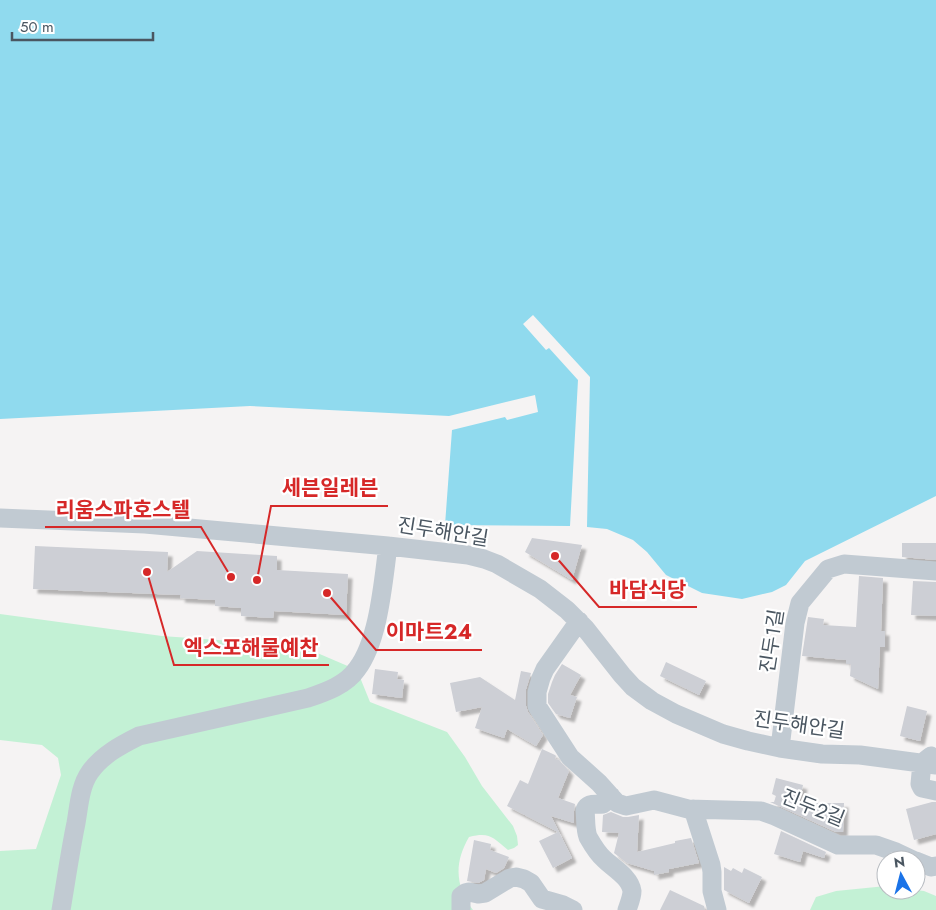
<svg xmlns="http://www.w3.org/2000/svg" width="936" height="910" font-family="Jost,'Noto Sans KR',sans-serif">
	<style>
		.green { fill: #c3f1d5 }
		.water { fill: #90daee }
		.building { fill: #cdcfd5; filter: url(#shadow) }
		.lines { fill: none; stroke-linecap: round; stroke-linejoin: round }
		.minor { stroke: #c1cad2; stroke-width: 19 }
		.labels { text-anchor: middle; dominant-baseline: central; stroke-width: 4.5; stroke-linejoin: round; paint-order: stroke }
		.street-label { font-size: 20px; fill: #4a5661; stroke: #fff }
		.leader { fill: none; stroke: #d62828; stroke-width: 2 }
		.callout-dot { fill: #d62828; stroke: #fff; stroke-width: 2 }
		.callout-label { font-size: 21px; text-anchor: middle; font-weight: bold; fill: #d62828; stroke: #fff; stroke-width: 4.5; stroke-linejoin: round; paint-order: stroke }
	</style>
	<defs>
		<filter id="shadow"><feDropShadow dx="4.5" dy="4.5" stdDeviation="1" flood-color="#0004"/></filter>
	</defs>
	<rect width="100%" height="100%" fill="#f5f3f3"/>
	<!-- green -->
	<path class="green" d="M0,614l162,22 139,10 56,24 13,32 77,30 18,25 17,29 31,40 4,10 1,9 -4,3 -6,2c-16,-13 -18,-18 -39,-13 -15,26 -14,49 4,73h-473v-59l36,-2 25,-74 -3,-17 -16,-13 -42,-5z
		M886,886v4h30l8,1 12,5v14h-126l6,-13 20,-6z"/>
	<!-- water -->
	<path class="water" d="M0,0h936v496l-131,65 -19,24 -14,7 -30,7 -40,-6 -36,-18 -19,-23 -14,-12 -26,-11 -20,-2 3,-150 -57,-62 -10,9 23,26 3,-2 29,32 -8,146 -125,-1 7,-95 53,-13 2,3 31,-8 -3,-17 -86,21 -199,-10 -250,13z"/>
	<!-- building -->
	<path class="building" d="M532,538l50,7 -10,35 -47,-28z
		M902,543h34v17l-34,-3z
		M35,546l133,6 -1,20 30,-21 80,5v14l71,4 -2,41 -72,-4 -1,7 -32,-2v-8l-26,-2v-6l-35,-2 1,-3 -148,-6z
		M859,576l24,2 -2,53h4v16h-5l-2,42 -28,-13 1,-12h-5v-4l-44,-4 6,-39 16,2 -1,6 33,2z
		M913,581l23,1v34l-25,-1z
		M666,662l40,19 -7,14 -39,-19z
		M562,664l19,11 -11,20 7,2 -7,21 -14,-4 -8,-11v-9l4,-12 3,-7z
		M375,669l23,3 -1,7 7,1 -2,18 -30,-4z
		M521,671l10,2 -5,16v17l2,6 15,23 -7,11 -29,-17 -3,9 -29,-10 7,-21 -26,5 -6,-29 30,-6 35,23z
		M907,706l20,5 -7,30 -20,-5z
		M542,749l13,6 1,1 -1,3 4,1 10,11 -11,27 17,6 -1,7v12l-23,-7 21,42 -19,10 -14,-27 19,-9 -51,-26 13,-26 8,4z
		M776,778l27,7 -4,18h45l-1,29h-7l-66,-30h4l2,-6 -4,-2z
		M932,802h4v32l-22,6 -8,-31z
		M611,812l12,5h5l11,-2 -2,37 38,-9v-2l16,-3 8,25 -30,6v3l-15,3v-4l-27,-8 -13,-10 5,-20 -17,-1 1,-17z
		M781,831l45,21 -2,6 -21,-7 -3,11 -26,-8z
		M474,840l17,4 -1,6 19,7 -5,11 -8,5 -10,-4 -2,11 -6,3 -11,-2z
		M724,867l7,4 2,-3 9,5 2,-5 18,9 -13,26 -25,-13z
		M670,890l34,16 1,4h-45z"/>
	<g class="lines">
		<!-- minor -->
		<path class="minor" d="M0,518l145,6 243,22 80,9 16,4 13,5 43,25 27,21 18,18 37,47 11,12 19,14 24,13 47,20 25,7 32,7 42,6 38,1 76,10
			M579,621l-34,48 -4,9 -4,14v14l33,51 29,26 18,20 9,3 28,-6 34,9 73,2 14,5 63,29h38l20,7 17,8
			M780,748l15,-125 5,-20 28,-34 16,-5 92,7
			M931,756l-9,7 -2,21 2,4 14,3
			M611,796l-8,8c-8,1 -15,-2 -18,6 1,8 0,19 3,27 4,7 10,17 16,22 9,9 26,18 28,32 0,6 -3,13 -5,19
			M693,809l18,56 1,7v19l5,19
			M916,861l15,6 5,-1
			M61,910c5,-29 9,-58 15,-87 3,-17 4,-37 14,-51 12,-17 31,-27 49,-36l169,-38c18,-6 38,-13 49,-29 22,-29 26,-87 31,-123
			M461,910v-14l4,-3 4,-1 9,2 7,-1 25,-15 6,-1 8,2 7,4 11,16 21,6 10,5"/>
	</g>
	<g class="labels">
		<!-- street labels -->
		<g class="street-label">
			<text transform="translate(443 532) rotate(9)">진두해안길</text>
			<text transform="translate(772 641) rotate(-81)">진두1길</text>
			<text transform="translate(799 725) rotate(8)">진두해안길</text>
			<text transform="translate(813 808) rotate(22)">진두2길</text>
		</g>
	</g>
	<!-- callouts -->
	<path class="leader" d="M257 580L271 506H388M231 577L201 527H45M555 556L599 607H697M327 593L376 650H482M147 572L174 665H329"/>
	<g class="callout-dot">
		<circle cx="257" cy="580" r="5"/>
		<circle cx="231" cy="577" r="5"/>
		<circle cx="555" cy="556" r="5"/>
		<circle cx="327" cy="593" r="5"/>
		<circle cx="147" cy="572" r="5"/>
	</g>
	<g class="callout-label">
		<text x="330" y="495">세븐일레븐</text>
		<text x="123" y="517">리움스파호스텔</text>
		<text x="648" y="597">바담식당</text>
		<text x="429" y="639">이마트24</text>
		<text x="251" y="655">엑스포해물예찬</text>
	</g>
	<!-- north arrow -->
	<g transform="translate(901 875) rotate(353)"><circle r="24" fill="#ffffff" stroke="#b7bbc0"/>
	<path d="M0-4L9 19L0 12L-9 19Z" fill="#1a73e8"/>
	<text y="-8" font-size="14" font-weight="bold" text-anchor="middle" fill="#4a5661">N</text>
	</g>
	<!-- scale -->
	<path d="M12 32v8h141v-8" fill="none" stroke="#4a5661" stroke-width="2.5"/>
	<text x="20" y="32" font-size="15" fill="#4a5661" stroke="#ffffff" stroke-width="4" paint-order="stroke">50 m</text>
</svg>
